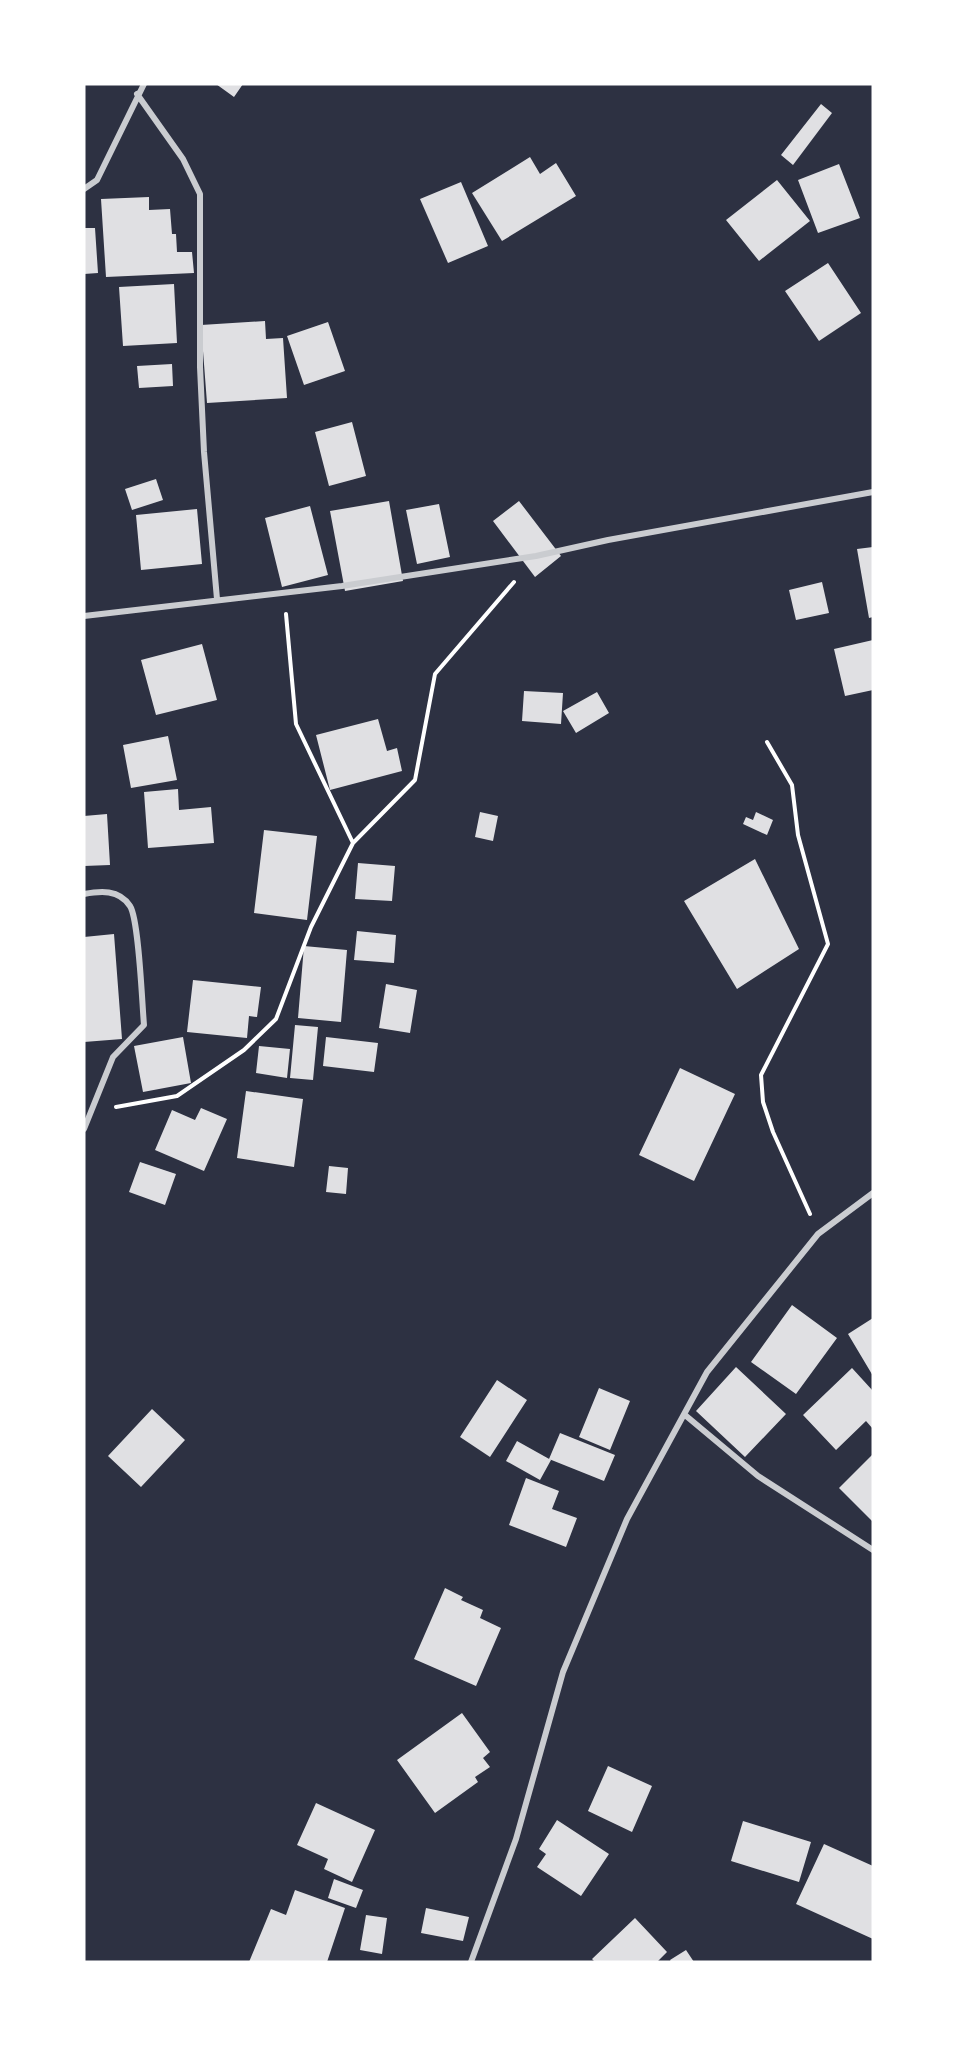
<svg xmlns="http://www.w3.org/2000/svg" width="957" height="2046" font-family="'Asap Condensed',sans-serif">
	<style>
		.building { fill: #e0e0e3 }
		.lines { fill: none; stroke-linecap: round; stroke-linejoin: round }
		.path { stroke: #fff; stroke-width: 4 }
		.minor { stroke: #caccd0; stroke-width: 6 }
	</style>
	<rect width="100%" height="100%" fill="#2d3142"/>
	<!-- building -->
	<path class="building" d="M216,84h27l-9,13z
		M821,104l11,9 -39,52 -12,-10z
		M530,157l10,17 16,-11 20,33 -74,45 -30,-48z
		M839,164l21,54 -42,15 -20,-53z
		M777,180l33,41 -51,40 -33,-41z
		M461,182l27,64 -40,17 -28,-64z
		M149,197v13l21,-1 2,25h4l1,18h15l2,21 -88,4 -5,-78z
		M84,228h11l3,45 -14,1z
		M828,263l33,50 -42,28 -34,-50z
		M174,284l3,59 -54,3 -4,-59z
		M265,321l1,18 17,-1 4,60 -80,5 -6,-78z
		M328,322l17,49 -41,14 -17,-49z
		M172,364l1,22 -34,2 -2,-22z
		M352,422l14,54 -37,10 -14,-54z
		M156,479l7,21 -31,10 -7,-21z
		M389,501l14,80 -58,10 -15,-80z
		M519,501l42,55 -26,21 -42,-56z
		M439,504l11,53 -33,7 -11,-54z
		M310,506l18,69 -46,12 -17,-69z
		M197,509l5,55 -61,6 -5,-55z
		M873,547v70l-4,1 -12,-69z
		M822,582l7,31 -33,7 -7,-30z
		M873,640v50l-28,6 -11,-47z
		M202,644l15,56 -61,15 -15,-55z
		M524,691l39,2 -2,31 -39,-3z
		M597,692l12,21 -33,20 -13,-22z
		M378,719l9,32 10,-3 5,23 -72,19 -14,-55z
		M168,736l9,44 -46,8 -8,-43z
		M178,789l1,21 32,-3 3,36 -66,5 -4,-56z
		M480,812l18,4 -5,25 -18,-4z
		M756,812l17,8 -6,15 -24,-11 3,-7 7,3z
		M107,814l3,51 -26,1v-50z
		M264,830l53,6 -10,84 -53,-7z
		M755,859l44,90 -62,40 -53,-88z
		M358,863l37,3 -3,35 -37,-2z
		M357,931l39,4 -2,28 -40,-3z
		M114,934l8,105 -38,3v-105z
		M304,946l43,4 -6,72 -43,-4z
		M193,980l68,7 -4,30 -8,-1 -2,22 -60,-6z
		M386,984l31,6 -7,43 -31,-5z
		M295,1025l23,2 -5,53 -23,-2z
		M183,1037l8,46 -48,9 -9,-46z
		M326,1037l52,6 -4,29 -51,-6z
		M259,1046l31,3 -3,29 -31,-5z
		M680,1068l55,26 -41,87 -55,-26z
		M246,1091l57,8 -9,68 -57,-9z
		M201,1108l26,11 -23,52 -49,-21 17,-40 23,10z
		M140,1162l36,12 -11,31 -36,-13z
		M329,1166l19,2 -2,26 -20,-2z
		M792,1305l45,33 -41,56 -45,-32z
		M873,1318v58l-25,-42z
		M736,1367l50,47 -41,43 -49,-46z
		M852,1368l21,23v38l-7,-8 -30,29 -33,-35z
		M497,1380l30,20 -37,57 -30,-20z
		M599,1388l31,13 -20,49 -31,-13z
		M152,1409l33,31 -44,47 -33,-31z
		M560,1433l55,22 -11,26 -55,-22z
		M517,1441l34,19 -11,20 -34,-19z
		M873,1454v68l-34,-34z
		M526,1478l33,13 -7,18 25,9 -11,29 -57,-22z
		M445,1588l18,9 -2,3 22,10 -3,8 21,10 -25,58 -62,-27z
		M462,1713l28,39 -7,6 7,9 -15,10 3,5 -43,31 -38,-53z
		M608,1766l44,20 -20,46 -44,-21z
		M316,1803l59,27 -23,52 -28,-13 4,-10 -31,-14z
		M557,1820l52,34 -28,42 -44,-29 9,-13 -7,-5z
		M743,1821l68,21 -12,40 -68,-21z
		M824,1844l49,22v73l-77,-35z
		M334,1879l29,11 -7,18 -28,-10z
		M295,1890l50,18 -18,54h-78l22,-53 15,6z
		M426,1908l43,9 -6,24 -42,-8z
		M366,1915l21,3 -5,36 -22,-4z
		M635,1918l32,34 -10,10h-62l-3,-3z
		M686,1950l8,12h-23l-1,-2z"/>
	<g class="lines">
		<!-- path -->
		<path class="path" d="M767,742l25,43 6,50 30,109 -67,131 2,27 10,30 37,82
			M353,843l62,-63 20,-106 79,-92
			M116,1107l61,-11 67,-46 32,-31 35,-92 42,-84 -57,-119 -10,-110"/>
		<!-- minor -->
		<path class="minor" d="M137,94l46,65 17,35v173l4,85 13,147
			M84,189l13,-9 47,-96
			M84,616l258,-30 194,-30 72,-16 265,-48
			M84,894c16,-3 35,-5 46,12 9,14 12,97 14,119l-31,32 -29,72
			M685,1415l73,61 115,74
			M471,1962l45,-123 47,-167 64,-153 80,-147 111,-138 55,-41"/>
	</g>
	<!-- border -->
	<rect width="957" height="2046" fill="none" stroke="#ffffff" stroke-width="171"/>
</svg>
